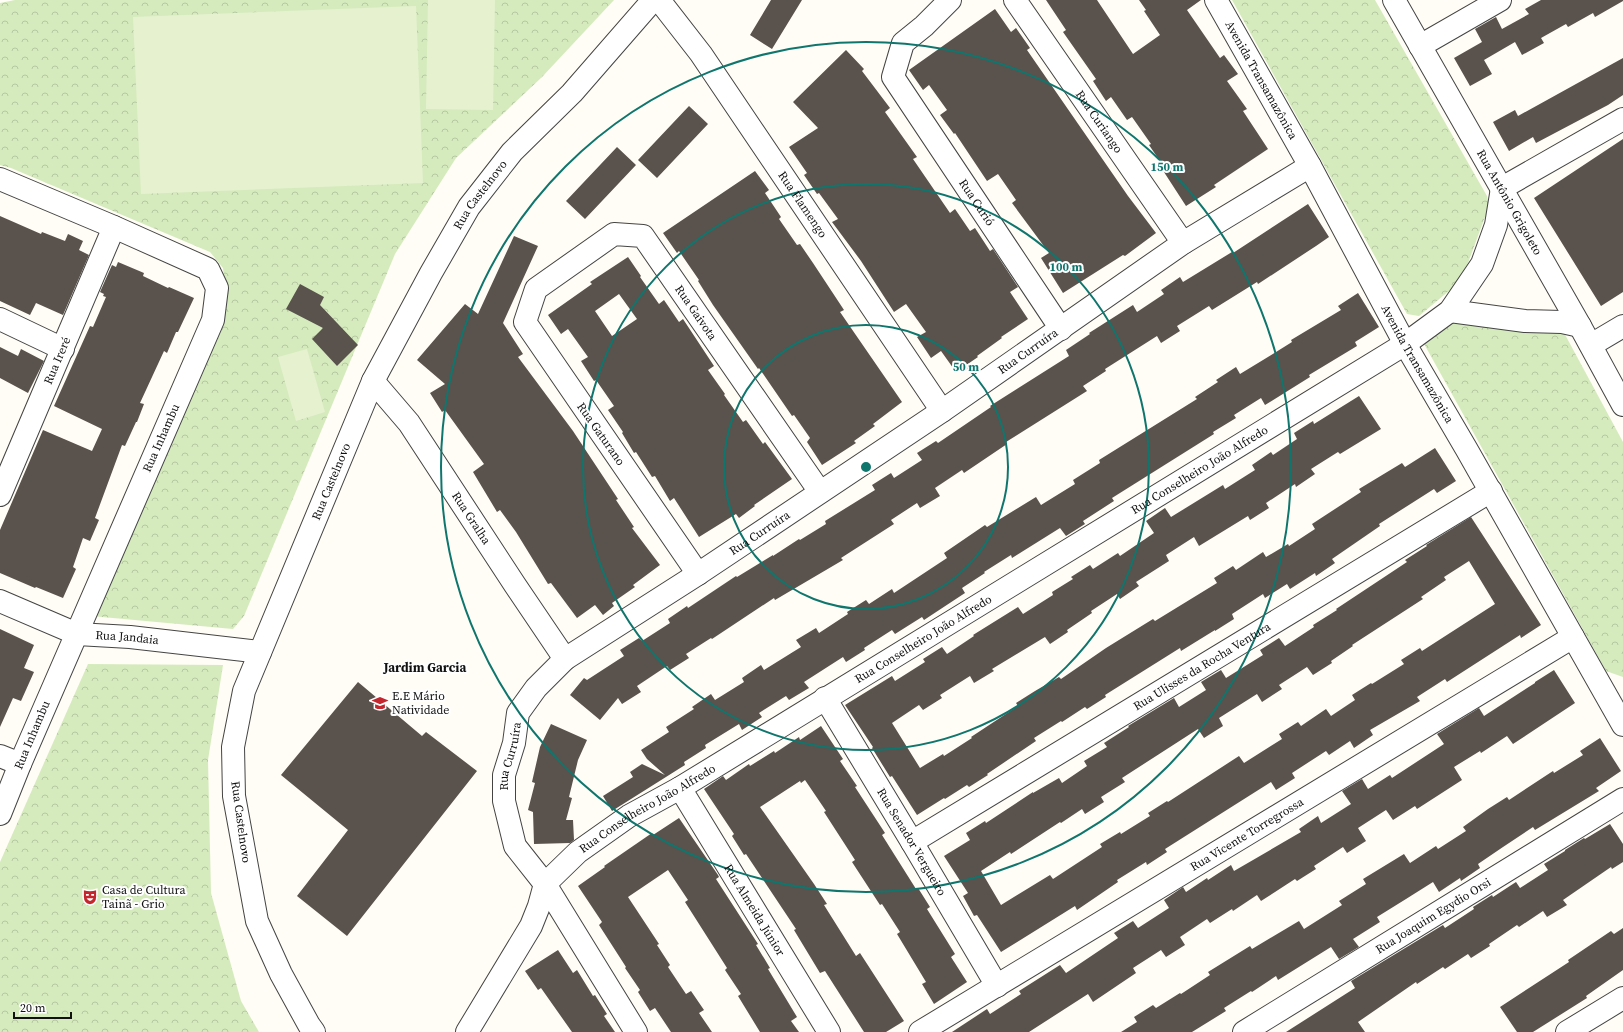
<svg xmlns="http://www.w3.org/2000/svg" width="1623" height="1032" font-family="'Source Serif 4',serif">
	<style>
		.park { fill: url(#park-crowns) }
		.pitch { fill: #e6f2cf }
		.building { fill: #5a524d; fill-rule: evenodd }
		.lines { fill: none; stroke-linecap: round; stroke-linejoin: round }
		.minor-casing { stroke: #444; stroke-width: 24 }
		.minor { stroke: #fff; stroke-width: 22 }
		.ring { fill: none; stroke: #0f766e; stroke-width: 2 }
		.labels { text-anchor: middle; dominant-baseline: central; stroke-width: 4; stroke-linejoin: round; paint-order: stroke }
		.street-label { font-size: 12px; fill: #111; stroke: #fff }
		.poi-label { font-size: 12px; fill: #111; stroke: #fff; text-anchor: start }
		.neighbourhood-label { font-size: 13px; font-weight: bold; fill: #111; stroke: #fff }
		.centre { fill: #0f766e; stroke: #fff; stroke-width: 2 }
		.ring-label { font-size: 12px; text-anchor: middle; font-weight: bold; fill: #0f766e; stroke: #fff; stroke-width: 4; stroke-linejoin: round; paint-order: stroke }
	</style>
	<defs>
		<pattern id="park-crowns" width="20" height="18" patternUnits="userSpaceOnUse"><rect width="20" height="18" fill="#d5ebbd"/><path d="M2 6a3 3 0 1 1 6 0M12 15a3 3 0 1 1 6 0" fill="none" stroke="#b6c8a1"/></pattern>
	</defs>
	<rect width="100%" height="100%" fill="#fffdf5"/>
	<!-- park -->
	<path class="park" d="M15,0h599l-72,77 -86,81 -61,96 -151,362 -11,13 -142,-13 135,-320 -3,-28 -13,-16 -199,-84 -11,-3v-162z
		M1232,0h143l112,196 2,10 -21,57 -12,22 -37,31 -12,-2z
		M1457,320l105,9 61,113v235l-17,-6 -183,-329z
		M88,664l135,1 -15,95 3,133 30,108 18,31h-259v-170z"/>
	<!-- pitch -->
	<path class="pitch" d="M428,0h67l-2,110 -67,-1z
		M416,6l7,177 -282,11 -8,-177z
		M307,349l18,63 -29,9 -18,-64z"/>
	<!-- building -->
	<path class="building" d="M771,0h31l-30,49 -22,-14z
		M1046,0h51l36,54 27,-19 -16,-24 2,-1 -7,-10h62l-14,10 33,48 4,-3 14,19 -11,7 20,28 -4,2 25,38 -54,36 2,2 -30,19 -24,-37 2,-2 -15,-22 2,-1 -19,-27 -5,3 -16,-23 -5,4 -13,-20 3,-2 -33,-47 3,-2z
		M1541,0h82v1l-28,16 -2,-4 -25,14 -2,-3 -25,14 3,5 -22,12 -7,-13 -31,18 8,14 -22,12 -16,-28 28,-16 -7,-13 21,-12 6,12 27,-15 -4,-5z
		M995,9l16,23 5,-4 14,20 -3,2 101,146 28,37 -31,23 -2,-1 -60,38 -22,-35 8,-5 -37,-50 4,-3 -18,-26 -11,7 -32,-48 -1,1 -14,-19 7,-5 -18,-25 -6,5 -14,-20z
		M846,50l18,19 -2,2 28,37 -5,4 32,45 -4,2 37,54 5,-4 15,22 5,-3 15,23 3,-2 25,38 -8,5 18,27 -27,18 1,1 -25,18 1,1 -22,15 -15,-21 -10,7 -14,-21 9,-5 -20,-28 -12,8 -33,-51 -29,-39 6,-3 -19,-26 -2,1 -13,-19 3,-2 -18,-26 29,-19 -25,-26z
		M1623,58v37l-15,10 -72,38 -3,-6 -24,14 -16,-29 22,-12 3,6z
		M689,106l19,18 -51,54 -19,-18z
		M1623,139v153l-22,14 -67,-108z
		M617,147l19,18 -51,54 -19,-18z
		M755,171l14,19 -4,3 16,24 -2,2 18,26 3,-1 13,19 31,47 -4,2 62,90 -29,22 2,2 -21,15 2,2 -34,22 -15,-23 3,-4 -16,-23 -2,1 -33,-48 -1,1 -45,-64 -15,-24 1,-1 -20,-29 -2,2 -14,-20z
		M1308,204l21,33 -13,9 -58,38 -1,-2 -45,28 -3,-4 -32,20 3,5 -19,12 -4,-7 -52,33 1,2 -23,15 4,5 -81,51 1,2 -43,29 -2,-3 -27,18 5,8 -20,12 -3,-5 -26,17 3,4 -53,34 2,2 -68,40 -1,-2 -62,41 -1,-1 -25,16 3,4 -19,12 -3,-4 -30,20 4,6 -19,12 -4,-6 -18,22 -30,-25 14,-17 3,2 37,-24 -4,-6 19,-12 3,3 28,-18 -2,-4 19,-13 1,2 48,-32 1,1 36,-22v1l26,-17 1,1 26,-16 -1,-3 50,-31 -3,-5 19,-12 3,5 28,-18 -5,-7 19,-12 2,2 53,-36 -1,-1 79,-50 -3,-6 24,-16 -1,-1 44,-28 4,7 27,-18 -3,-4 19,-13 3,5 49,-30 1,1z
		M0,216l41,18 1,-2 23,9 3,-7 15,7 -4,9 10,5 -26,60 -27,-12 -6,12 -30,-14z
		M514,236l24,10 -35,77 20,31 -5,3 55,74 45,68 -2,1 18,27 -2,1 28,37 -27,20 2,2 -23,16 2,3 -11,9 -8,-10 -18,13 -26,-35 -3,1 -32,-52 -16,-22 -3,2 -24,-40 11,-8 -39,-54 -3,2 -12,-19 15,-9 -28,-24 48,-56 13,10z
		M628,257l13,19 -1,1 19,27 5,-4 15,22 4,-3 31,47 -6,4 17,24 -1,1 19,27 3,-2 17,24 2,-2 27,37 -38,26 1,1 -16,12 -3,-4 -37,23 -25,-39 -4,3 -15,-25 -3,1 -16,-25 -2,1 -12,-20 1,-1 -15,-22 6,-4 -18,-26 -2,1 -13,-20 7,-4 -20,-28 -7,5 -13,-19 44,-31 -2,-2zM619,294l18,25 -25,17 -17,-25z
		M118,262l26,11 -1,3 25,12 1,-1 25,11 -16,34h-2l-9,21 -3,-2 -24,52 4,1 -7,18h-1l-11,24 -3,-1 -27,73 4,2 -9,21 -7,-3 -10,29 3,2 -13,29 -27,-11 -1,1 -35,-15v-43l43,-100 49,21 10,-22 -48,-23 36,-80 3,1 13,-30 -3,-1 1,-2 -4,-2 12,-27 4,2z
		M300,284l24,13 -4,8 38,40 -21,21 -25,-27 11,-11 -37,-19z
		M1358,293l21,34 -24,15 2,4 -48,29 1,2 -45,28 -4,-7 -27,17 2,3 -23,14 1,2 -102,64 2,3 -31,20 2,3 -19,12 -6,-8 -48,30 -1,-3 -27,17 1,1 -23,15 3,5 -41,27 -2,-3 -27,17 -3,-4 -28,18 1,2 -19,12 -3,-5 -39,25 5,6 -20,12 -3,-4 -27,17 3,4 -20,13 -3,-6 -34,21 1,3 -22,14 1,3 -73,46 -9,-15 30,-19 -3,-5 12,-8 23,11 -18,-16 -6,-9 28,-18 -3,-5 28,-18 -2,-2 19,-13 4,6 29,-18 -2,-4 19,-13 3,5 37,-23 -5,-7 20,-12 3,5 29,-19 -1,-2 19,-12 3,4 23,-15 2,4 53,-35 -3,-5 41,-28 2,2 49,-30 5,8 34,-21 -2,-4 27,-17 -1,-3 98,-61 -2,-2 23,-15 -2,-2 20,-13 4,7 23,-14 29,-18 -1,-2 50,-30 -3,-4z
		M0,347l18,9 3,-7 23,12 -16,32 -28,-15z
		M1359,396l22,33 -41,25 -2,-2 -27,17 4,5 -19,13 -1,-3 -29,19 3,5 -19,12 -2,-4 -49,30 -5,-9 -28,18 3,6 -33,21 3,4 -19,13 -3,-5 -26,17 1,2 -25,17 1,2 -18,12 -5,-7 -53,32 2,2 -20,12 -4,-7 -30,19 2,3 -19,12 -4,-5 -27,18 28,45 23,-14 1,2 28,-18 -1,-1 47,-31 -2,-3 19,-12 24,-14 2,2 45,-31 47,-29 2,2 62,-38 -3,-5 19,-12 3,4 27,-18 3,5 22,-13 1,2 26,-17 -3,-5 49,-32 -2,-3 43,-26 3,4 30,-19 21,33 -19,12 -3,-4 -55,35 1,2 -48,33 3,4 -19,13 -1,-3 -25,16 -3,-5 -22,14 -2,-4 -31,20 2,5 -19,12v-1l-34,21 -1,-3 -75,47 1,2 -19,12 -2,-2 -23,15 -1,-1 -27,17 2,3 -49,33 1,1 -19,12 -2,-2 -22,14 -1,-1 -27,17 -25,-39 -2,1 -18,-29 1,-1 -28,-42 47,-29 3,5 30,-19 -2,-3 19,-12 5,7 27,-18 -1,-1 45,-28 5,7 30,-19 -1,-3 21,-13 -2,-2 19,-12 3,4 25,-16 2,3 34,-23 -8,-12 19,-13 6,9 52,-32 2,4 30,-19 -3,-5 19,-13 2,3 24,-16 -3,-6 19,-12 1,3z
		M1471,517l70,108 -20,13 -1,-3 -73,47 -2,-3 -28,18 3,4 -50,29 3,5 -19,13 -4,-7 -21,14 -3,-4 -34,22 3,5 -19,12 -5,-8 -106,67 2,3 -20,13 -1,-3 -29,18 1,2 -41,28 -2,-4 -74,46 -24,-37 -3,1 -11,-20 5,-3 -24,-37 26,-16 -4,-7 19,-12 1,2 47,-31v1l26,-15 3,5 25,-17 -3,-5 23,-14 -3,-4 25,-16 -1,-1 46,-28 5,9 27,-17 -5,-8 20,-12 5,8 37,-23 -3,-5 19,-12 6,8 29,-19 -1,-2 24,-15 -1,-1 71,-47 -2,-2 22,-14 -1,-1zM1469,561l26,43 -73,47 -2,-3 -19,12 3,4 -32,20 -1,-1 -19,12 3,5 -24,16 -5,-7 -25,17 -3,-4 -19,12 3,5 -38,24 -5,-7 -71,46 -1,-1 -19,12 2,3 -29,18 -1,-2 -20,12 2,3 -49,32 -3,-4 -49,30 -20,-34 29,-19 1,2 49,-32 1,1 21,-14 3,5 19,-12 -3,-5 24,-15 -3,-4 76,-49 6,9 19,-12 -4,-8 38,-24 5,8 20,-13 -3,-4 28,-18 6,8 19,-12 -1,-2 22,-15 -1,-1 71,-46 -2,-2 25,-17 -2,-3z
		M0,629l34,16 -10,23 10,4 -13,29 -8,-3 -13,29z
		M1554,670l21,33 -62,41 -6,-8 -26,17 -1,-2 -26,16 8,13 -45,29 -2,-3 -22,14 -7,-10 -28,18 8,13 -19,12 -4,-6 -29,19 2,3 -19,12 -2,-2 -34,22 -4,-6 -24,16 -1,-2 -22,14 -3,-4 -27,18 5,8 -19,12 -5,-7 -28,18 3,5 -43,29 -5,-8 -59,38h-77l35,-23 3,5 31,-20 -2,-3 41,-26 6,8 52,-35 -4,-5 19,-12 5,7 31,-20 -5,-8 19,-13 3,5 21,-14 1,2 23,-15 3,6 67,-39 -2,-3 19,-13 3,7 30,-19 -9,-13 20,-12 6,10 22,-14 2,3 52,-34 -7,-10 42,-26 5,8 51,-33v-1z
		M358,682l64,54 4,-4 51,39 -130,165 -50,-40 51,-66 -67,-55z
		M551,724l36,16 -9,20 -9,37 3,1 -6,22h7l1,20 -4,3 -36,1 -1,-32 -5,-2 7,-27 -3,-1 8,-35z
		M821,726l22,33 -3,2 17,25 -2,1 30,46 -3,2 34,54 2,-1 12,19 -3,2 28,45 -4,3 16,25 -33,22 -12,-20 4,-2 -29,-48 3,-2 -18,-28 -2,1 -28,-43 3,-2 -31,-48 2,-1 -21,-31 -4,3 -1,-2 -40,26 54,77 13,20 -3,1 32,51 4,-3 44,68 -18,11h-22l-39,-61 -5,2 -26,-43 2,-1 -50,-75 -2,1 -12,-19 2,-2 -30,-45 19,-13 3,4 23,-16 1,2 24,-15 1,2 24,-16 1,3z
		M1600,738l21,33 -25,17 3,3 -64,39 -2,-3 -30,20 -25,17 2,4 -19,13 -1,-3 -21,14 -6,-10 -27,17 -29,18 3,5 -27,17 6,8 -20,12 -8,-12 -53,33 -2,-4 -24,16 -1,-1 -27,17 2,3 -34,21h-71l16,-10 -3,-5 19,-12 3,3 24,-15 1,1 29,-19 -2,-3 42,-26 2,3 47,-28 5,8 38,-24 -3,-4 27,-17 -3,-5 41,-25 6,9 26,-17 2,3 28,-18 -3,-4 25,-18 19,-12 2,3 44,-29 1,2 29,-18 -3,-4z
		M679,818l39,57 1,2 -3,2 42,65 -2,1 14,23 -2,1 29,48 -6,4 8,11h-39l-22,-36 3,-2 -16,-24 2,-2 -42,-66 3,-2 -20,-30 -40,27 31,47 -2,1 13,20 -2,2 18,27 5,-3 13,19 -5,3 13,19h-41l-16,-24 -5,3 -12,-19 2,-2 -15,-22 1,-1 -27,-42 3,-3 -24,-36 27,-19 -1,-1 48,-33 1,2z
		M1610,824l13,20v18l-11,7 -1,-2 -48,33 4,5 -20,12 -4,-6 -24,16 -2,-2 -28,19 1,2 -19,12 -3,-4 -23,15 -2,-2 -26,17 -1,-2 -58,40 7,10h-79l69,-44 -4,-7 92,-56 2,3 29,-19 -1,-2 19,-12 1,2 23,-15 4,6 28,-18 -4,-6 21,-13v-1l19,-12 1,1z
		M1623,928v42l-37,26 1,2 -54,34h-16l-17,-25 69,-45 -1,-2 43,-29 3,3z
		M558,950l15,23 4,-3 16,26 2,-1 12,19 -3,2 11,16h-43l-31,-44 -3,2 -13,-19z"/>
	<g class="lines">
		<defs>
			<g id="minor">
				<path id="s1" d="M659,0l42,54 241,357"/>
				<path id="s2" d="M950,0l-26,26 -21,17 -10,34 168,252"/>
				<path id="s3" d="M1015,0l168,243"/>
				<path id="s4" d="M1216,0l94,166 95,178 62,106 156,275"/>
				<path id="s5" d="M1394,0l186,326 43,79"/>
				<path d="M1420,46l80,-46"/>
				<path d="M0,179l114,48 94,42 9,19 -4,32 -193,444 -20,50"/>
				<path d="M1450,311l75,10 37,1 18,4"/>
				<path d="M0,319l63,30"/>
				<path d="M1591,345l32,-19"/>
				<path id="s6" d="M373,381l36,42 106,162 50,74"/>
				<path id="s7" d="M0,495l114,-268"/>
				<path id="s8" d="M698,574l-173,-252 11,-33 78,-55 29,2 177,256"/>
				<path id="s9" d="M0,601l77,33 53,3 130,15"/>
				<path id="s10" d="M825,698l87,144 85,144"/>
				<path d="M0,756l20,8"/>
				<path id="s11" d="M680,788l149,244"/>
				<path id="s12" d="M912,842l579,-351"/>
				<path id="s13" d="M314,1032l-5,-7 -28,-51 -24,-53 -23,-125 -1,-49 11,-56 129,-310 58,-108 38,-66 43,-55 60,-59 81,-93"/>
				<path id="s14" d="M467,1032l64,-106 8,-20 6,-22 33,-32 51,-36 51,-28 725,-444 45,-33 32,-47 14,-39 6,-37 121,-69"/>
				<path id="s15" d="M636,1032l-91,-148 -30,-38 -11,-45v-26l10,-32 4,-30 18,-25 29,-29 133,-85 244,-163 241,-168 127,-77"/>
				<path id="s16" d="M920,1032l653,-395"/>
				<path id="s17" d="M1244,1032l379,-233"/>
				<path d="M1567,1032l56,-34"/>
			</g>
		</defs>
		<!-- minor casing -->
		<use href="#minor" class="minor-casing"/>
		<!-- minor -->
		<use href="#minor" class="minor"/>
	</g>
	<!-- distance rings -->
	<g class="ring">
		<circle cx="866" cy="467" r="142"/>
		<circle cx="866" cy="467" r="283"/>
		<circle cx="866" cy="467" r="425"/>
	</g>
	<!-- icons -->
	<defs>
		<symbol id="school-bare" viewBox="-9 -9 18 18"><path d="M0-5L7-2L0 1L-7-2ZM-4 1L0 2.5L4 1V4Q0 6-4 4Z" fill="#c4262e" stroke="#fff" stroke-width="2.5" paint-order="stroke"/></symbol>
		<symbol id="theatre-bare" viewBox="-9 -9 18 18"><path d="M-5-5.5Q0-4 5-5.5V0Q5 5 0 6Q-5 5-5 0ZM-3.3-2.5H-1v1.5H-3.3ZM1-2.5H3.3v1.5H1ZM-2.8 1Q0 5.5 2.8 1Z" fill="#c4262e" stroke="#fff" stroke-width="2.5" paint-order="stroke"/></symbol>
	</defs>
	<g fill-rule="evenodd">
		<use href="#school-bare" x="369" y="692" width="22" height="22"/>
		<use href="#theatre-bare" x="79" y="886" width="22" height="22"/>
	</g>
	<g class="labels">
		<!-- street labels -->
		<g class="street-label">
			<text stroke="none"><textPath href="#s4" startOffset="92">Avenida Transamazônica</textPath></text>
			<text stroke="none"><textPath href="#s3" startOffset="148">Rua Curiango</textPath></text>
			<text stroke="none"><textPath href="#s13" startOffset="909">Rua Castelnovo</textPath></text>
			<text stroke="none"><textPath href="#s5" startOffset="233">Rua Antônio Grigoleto</textPath></text>
			<text stroke="none"><textPath href="#s2" startOffset="250">Rua Curió</textPath></text>
			<text stroke="none"><textPath href="#s1" startOffset="250">Rua Flamengo</textPath></text>
			<text stroke="none"><textPath href="#s8" startOffset="558">Rua Gaivota</textPath></text>
			<text stroke="none"><textPath href="#s15" startOffset="986">Rua Curruíra</textPath></text>
			<text stroke="none"><textPath href="#s7" startOffset="146">Rua Ireré</textPath></text>
			<text stroke="none"><textPath href="#s4" startOffset="416">Avenida Transamazônica</textPath></text>
			<text transform="translate(601 434) rotate(55)">Rua Gaturano</text>
			<text transform="translate(161 438) rotate(-66)">Rua Inhambu</text>
			<text stroke="none"><textPath href="#s14" startOffset="944">Rua Conselheiro João Alfredo</textPath></text>
			<text stroke="none"><textPath href="#s13" startOffset="585">Rua Castelnovo</textPath></text>
			<text stroke="none"><textPath href="#s6" startOffset="169">Rua Gralha</textPath></text>
			<text stroke="none"><textPath href="#s15" startOffset="662">Rua Curruíra</textPath></text>
			<text stroke="none"><textPath href="#s9" startOffset="134">Rua Jandaia</textPath></text>
			<text stroke="none"><textPath href="#s14" startOffset="620">Rua Conselheiro João Alfredo</textPath></text>
			<text stroke="none"><textPath href="#s12" startOffset="339">Rua Ulisses da Rocha Ventura</textPath></text>
			<text transform="translate(32 735) rotate(-67)">Rua Inhambu</text>
			<text stroke="none"><textPath href="#s15" startOffset="314">Rua Curruíra</textPath></text>
			<text stroke="none"><textPath href="#s14" startOffset="296">Rua Conselheiro João Alfredo</textPath></text>
			<text transform="translate(241 822) rotate(82)">Rua Castelnovo</text>
			<text stroke="none"><textPath href="#s16" startOffset="382">Rua Vicente Torregrossa</textPath></text>
			<text stroke="none"><textPath href="#s10" startOffset="168">Rua Senador Vergueiro</textPath></text>
			<text stroke="none"><textPath href="#s11" startOffset="143">Rua Almeida Júnior</textPath></text>
			<text stroke="none"><textPath href="#s17" startOffset="222">Rua Joaquim Egydio Orsi</textPath></text>
		</g>
		<!-- poi labels -->
		<g class="poi-label">
			<text x="392" y="696">E.E Mário<tspan x="392" dy="14">Natividade</tspan></text>
			<text x="102" y="890">Casa de Cultura<tspan x="102" dy="14">Tainã - Grio</tspan></text>
		</g>
		<!-- neighbourhood labels -->
		<g class="neighbourhood-label">
			<text x="425" y="667">Jardim Garcia</text>
		</g>
	</g>
	<circle cx="866" cy="467" r="6" class="centre"/>
	<g class="ring-label">
		<text x="1167" y="171">150 m</text>
		<text x="1066" y="271">100 m</text>
		<text x="966" y="371">50 m</text>
	</g>
	<!-- scale -->
	<path d="M14 1012v6h57v-6" fill="none" stroke="#111111" stroke-width="2"/>
	<text x="20" y="1012" font-size="12" fill="#111111" stroke="#ffffff" stroke-width="3" paint-order="stroke">20 m</text>
</svg>
